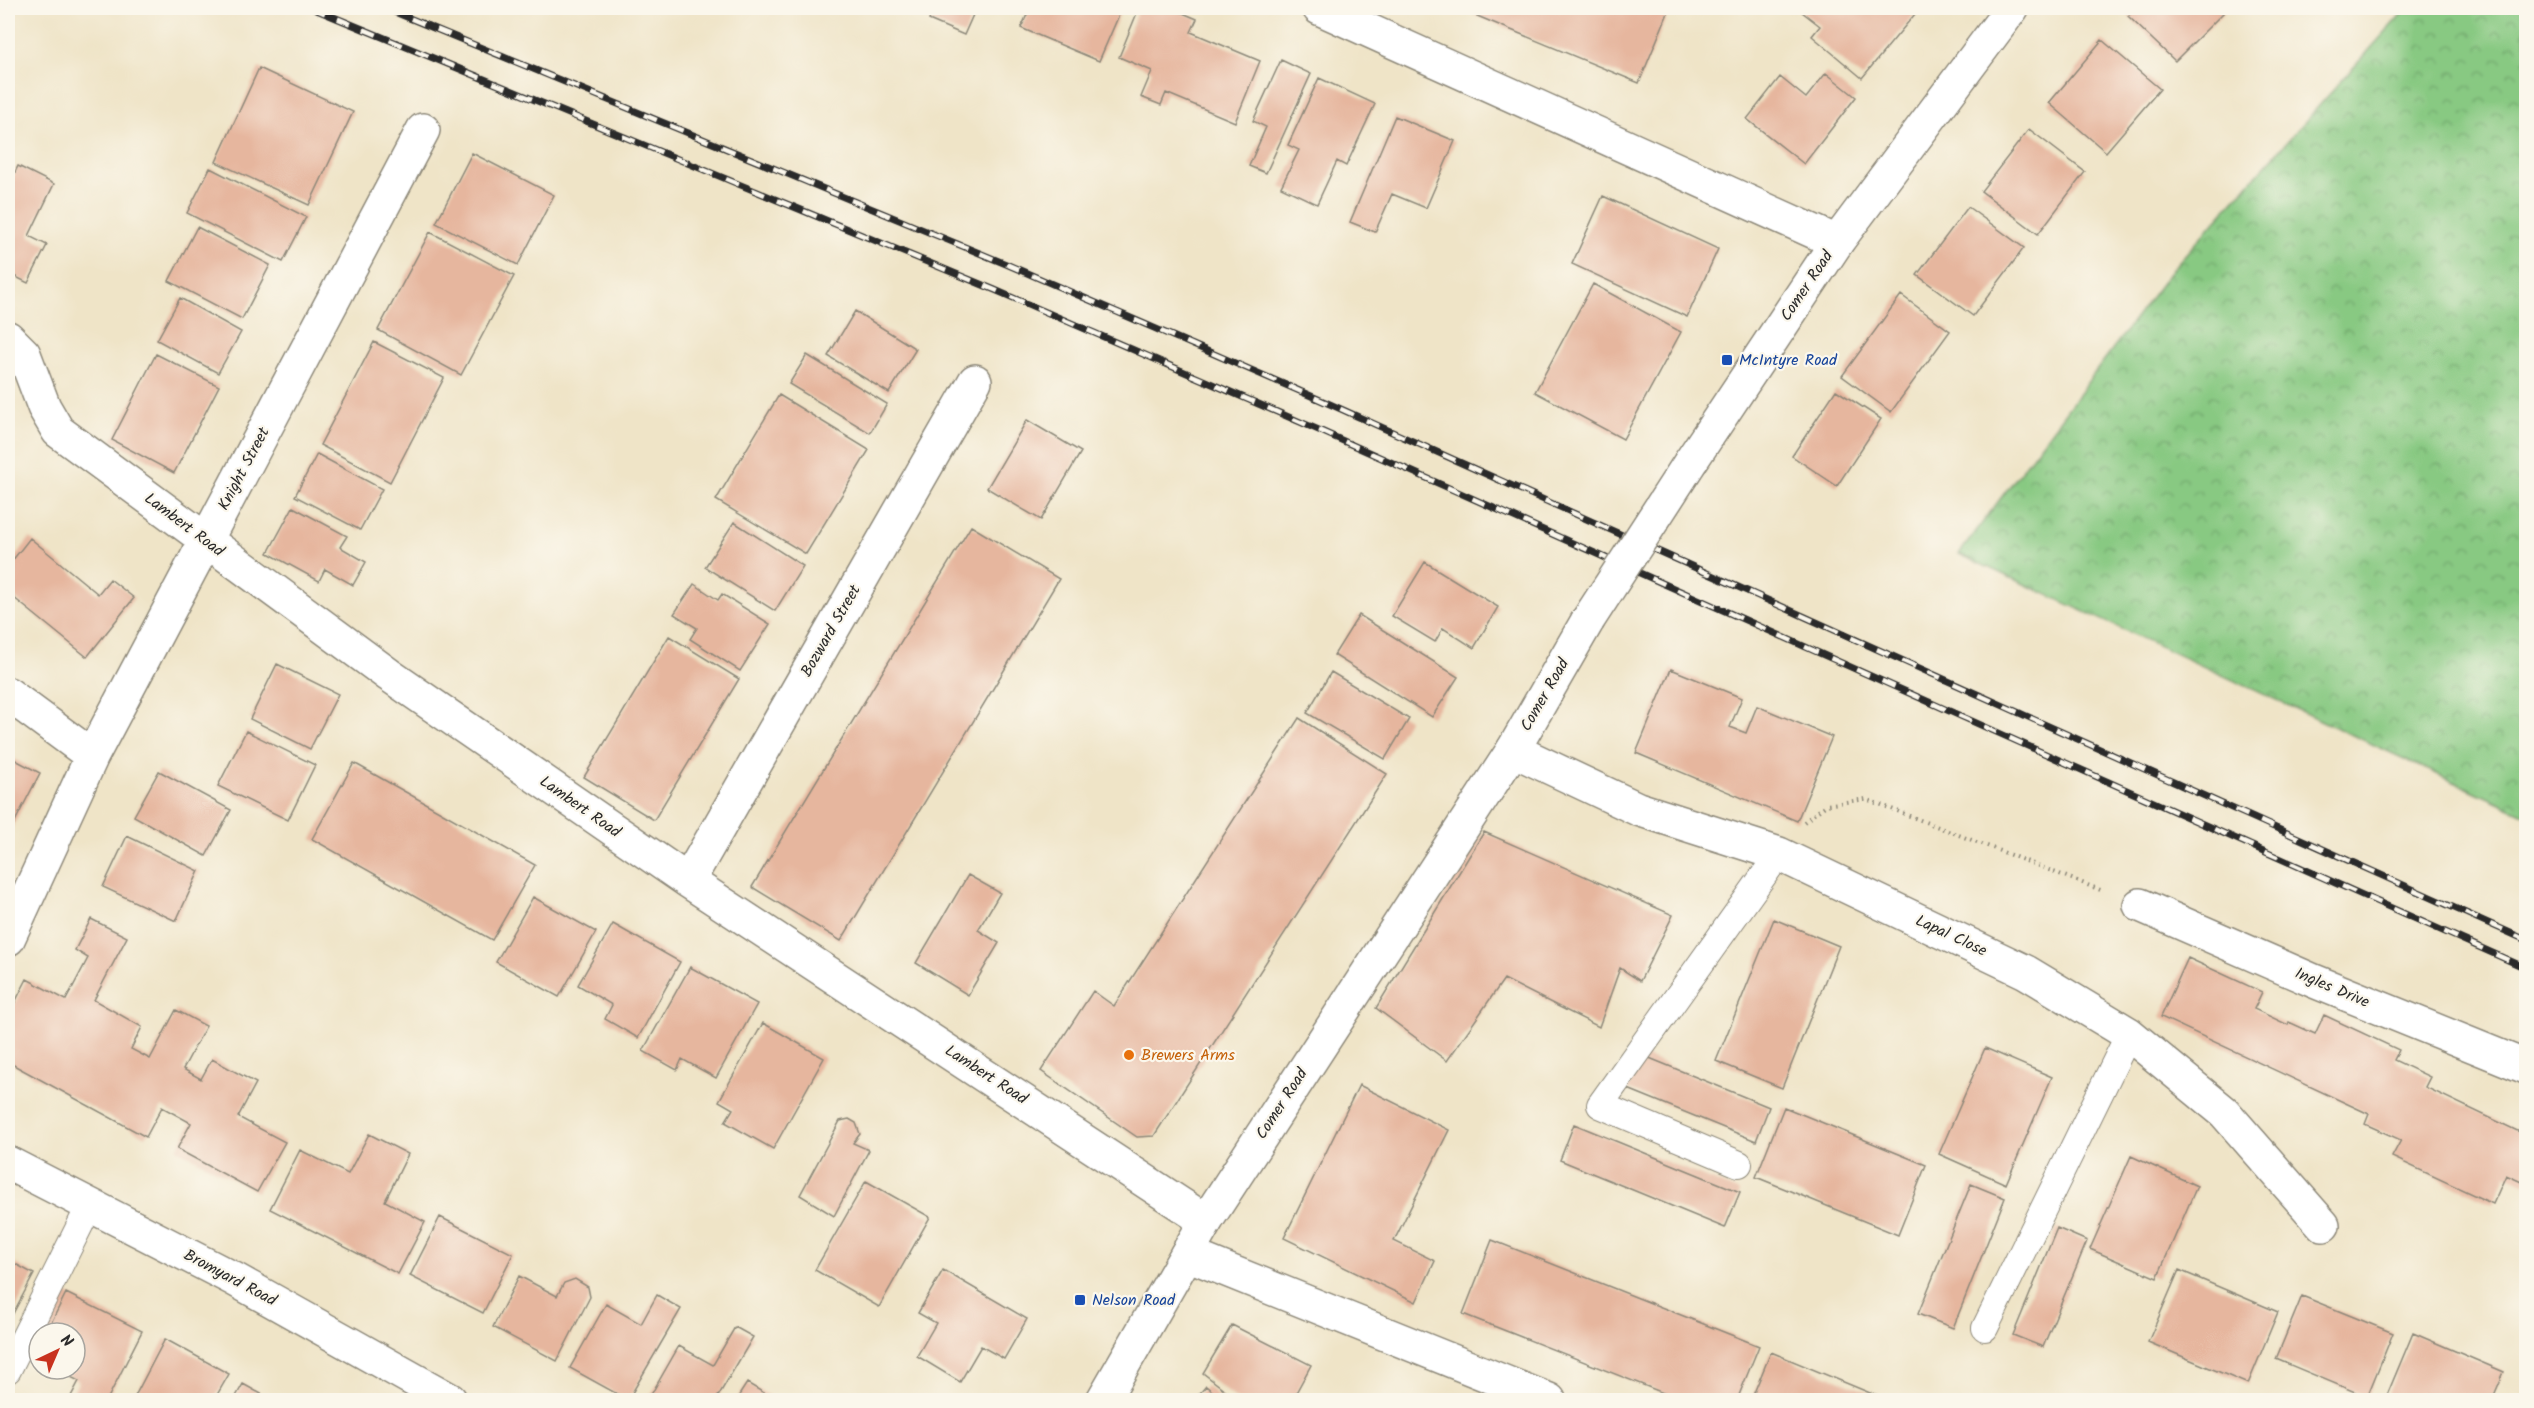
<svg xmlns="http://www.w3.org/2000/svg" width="2534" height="1408" font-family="Kalam,sans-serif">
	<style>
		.park { fill: url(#park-crowns); stroke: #5a7a56; stroke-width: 1.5 }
		.building { fill: #e6b69e }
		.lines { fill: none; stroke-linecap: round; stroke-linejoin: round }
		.lane-casing { stroke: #8d8879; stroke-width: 28 }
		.street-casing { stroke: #8d8879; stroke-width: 36 }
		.secondary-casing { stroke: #8d8879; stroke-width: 36 }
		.primary-casing { stroke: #8d8879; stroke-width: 36 }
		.path { stroke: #8d8879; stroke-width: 4; stroke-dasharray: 1.5 4.5; stroke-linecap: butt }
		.lane { stroke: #fff; stroke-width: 26 }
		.street { stroke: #fff; stroke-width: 33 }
		.secondary { stroke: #fff; stroke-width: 33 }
		.primary { stroke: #fff; stroke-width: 33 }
		.rail-casing { stroke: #2b2b2b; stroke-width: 7 }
		.rail { stroke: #fbf7ec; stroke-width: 4.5; stroke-dasharray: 14; stroke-linecap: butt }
		.secondary-bridge-casing { stroke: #8d8879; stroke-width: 36; stroke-linecap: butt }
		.secondary-bridge { stroke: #fff; stroke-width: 33 }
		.transit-dot { fill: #1a4fb4; stroke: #fbf7ec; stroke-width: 2 }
		.food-dot { fill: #e8710a; stroke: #fbf7ec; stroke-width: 2 }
		.labels { text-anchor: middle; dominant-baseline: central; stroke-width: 4.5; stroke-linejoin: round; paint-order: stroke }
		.street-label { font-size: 16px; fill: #2b2b2b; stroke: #fbf7ec }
		.transit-label { font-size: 16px; fill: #164399; stroke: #fbf7ec; text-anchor: start }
		.food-label { font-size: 16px; fill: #c56008; stroke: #fbf7ec; text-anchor: start }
	</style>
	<defs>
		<pattern id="park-crowns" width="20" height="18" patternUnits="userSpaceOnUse" patternTransform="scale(1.5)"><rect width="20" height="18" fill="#88c982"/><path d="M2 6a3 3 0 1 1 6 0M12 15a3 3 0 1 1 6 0" fill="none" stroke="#6fa36b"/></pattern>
	</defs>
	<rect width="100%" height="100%" fill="#fbf7ec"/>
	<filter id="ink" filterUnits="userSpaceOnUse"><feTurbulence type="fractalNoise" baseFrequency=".0167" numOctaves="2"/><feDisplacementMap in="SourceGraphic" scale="12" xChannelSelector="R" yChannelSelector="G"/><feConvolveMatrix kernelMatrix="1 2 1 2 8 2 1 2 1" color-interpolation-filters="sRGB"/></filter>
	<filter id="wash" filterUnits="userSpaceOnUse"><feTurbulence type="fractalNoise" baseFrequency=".008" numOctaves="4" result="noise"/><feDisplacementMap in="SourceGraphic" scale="24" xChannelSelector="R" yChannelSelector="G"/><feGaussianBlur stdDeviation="1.35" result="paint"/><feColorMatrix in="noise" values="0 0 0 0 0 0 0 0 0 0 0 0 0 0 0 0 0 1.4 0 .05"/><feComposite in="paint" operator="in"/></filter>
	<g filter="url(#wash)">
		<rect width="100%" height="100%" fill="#efe4c7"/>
		<!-- park -->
		<path class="park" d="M2407,8h119v807l-567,-261 214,-286z"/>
		<g id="blocks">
			<!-- building -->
			<path class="building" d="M934,8h42l-12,27 -35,-15z
				M1030,8h92l-23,53 -78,-33z
				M1139,8h32l26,11 -6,13 69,29 -25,61 -69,-29 -5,12 -20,-8 11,-26 -33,-14z
				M1458,8h212l-31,75z
				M1797,8h123l-58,70 -50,-42 8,-10z
				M2137,8h91l-53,53 -47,-45z
				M2102,40l58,49 -54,63 -57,-49z
				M1281,60l30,14 -45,99 -17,-7 17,-39 -13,-6z
				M259,68l94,44 -44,93 -93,-43z
				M1826,73l30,24 -52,67 -57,-45 33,-42 26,21z
				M1319,78l56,26 -29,62 -9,-5 -20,43 -36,-17 18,-37 -11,-5z
				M1395,116l60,25 -29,67 -34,-14 -17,38 -25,-10z
				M2029,129l56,43 -47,62 -57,-43z
				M472,153l82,42 -36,70 -82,-42z
				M18,166l36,18 -25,52 18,9 -19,38 -20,-10v-86z
				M210,168l96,49 -23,45 -96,-49z
				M1603,196l115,53 -31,68 -115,-53z
				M1968,207l56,41 -51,68 -56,-41z
				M197,227l73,38 -28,54 -73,-38z
				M430,232l84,44 -53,99 -83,-45z
				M1593,284l88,48 -58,107 -88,-47z
				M1901,295l49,36 -59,81 -49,-36z
				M180,298l61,34 -23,41 -61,-33z
				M855,311l61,38 -27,44 -61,-37z
				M374,342l70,36 -54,104 -70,-37z
				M156,354l63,32 -45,87 -62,-33z
				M807,355l80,49 -17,29 -81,-49z
				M1836,390l45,29 -44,67 -45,-30z
				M779,395l90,55 -63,104 -90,-54z
				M1027,420l54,32 -40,68 -54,-32z
				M317,454l65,35 -22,41 -65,-34z
				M293,507l54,29 -7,11 26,15 -13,23 -28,-16 -6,12 -51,-28z
				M734,522l69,44 -28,45 -70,-44z
				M971,526l88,53 -218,362 -89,-54z
				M30,538l68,56 12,-15 24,19 -47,59 -79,-64v-27z
				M1425,562l73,45 -24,41 -31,-20 -8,14 -43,-26z
				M694,584l24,16 4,-6 48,30 -30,47 -50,-32 7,-11 -23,-14z
				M1359,615l99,62 -26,40 -98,-62z
				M669,636l70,43 -85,141 -70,-43z
				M277,664l61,30 -28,55 -60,-30z
				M1671,669l71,29 -12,29 16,6 11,-27 75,31 -35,84 -161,-68z
				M1331,672l78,47 -24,40 -78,-46z
				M1299,718l88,56 -233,362 -17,1 -96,-66 52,-80 21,15z
				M246,731l69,34 -27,55 -70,-34z
				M8,756l32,17 -32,62z
				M354,763l181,102 -43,75 -180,-101z
				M159,771l72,39 -25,46 -72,-40z
				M1484,832l189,83 -33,66 -20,-13 -21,59 -95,-48 -57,82 -71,-53z
				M127,836l72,35 -23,50 -73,-34z
				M968,875l32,18 -22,37 21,13 -31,52 -52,-32z
				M533,897l63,35 -37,65 -63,-35z
				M91,919l36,18 -33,63 48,27 -11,22 19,10 26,-49 30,16 -23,43 18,10 11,-20 44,24 -18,34 47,25 -28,50 -80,-43 14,-26 -29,-16 -16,30 -138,-75v-46l19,-37 39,21 22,-42 -13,-8z
				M1774,919l65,27 -57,142 -66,-27z
				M613,924l67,38 -42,76 -33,-19 7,-14 -34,-20z
				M2188,958l74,34 -8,17 34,16 1,-3 26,12 9,-19 75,35 -5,10 36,17 -5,10 101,48v49l-20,-9 -13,29 -101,-47 9,-17 -36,-16 4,-10 -208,-97z
				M690,967l67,37 -41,74 -34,-19 -5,11 -34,-19z
				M763,1023l61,35 -51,91 -48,-27 8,-13 -14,-8z
				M1985,1048l67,29 -46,107 -67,-30z
				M1642,1055l127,52 -13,34 -128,-52z
				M1359,1085l90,45 -55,111 41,20 -19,41 -132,-64z
				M1784,1107l142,58 -28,70 -142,-58z
				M849,1119l7,4 4,11 -7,9 16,7 -35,66 -34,-21 40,-74z
				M1574,1124l166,68 -15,36 -165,-68z
				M369,1134l39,20 -23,47 40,21 -27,52 -128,-65 30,-59 48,24z
				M2131,1156l66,30 -40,92 -67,-29z
				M866,1181l64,36 -51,90 -64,-37z
				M1971,1184l34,14 -52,130 -35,-14z
				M440,1217l73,37 -30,59 -73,-37z
				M2057,1228l30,13 -44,106 -30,-12z
				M1492,1240l267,106 -22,54h-56l-218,-86z
				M8,1260l26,14 -26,49z
				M943,1270l84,49 -23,40 -23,-13 -21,36 -43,-26 19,-33 -18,-10z
				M2179,1270l99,42 -30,72 -100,-42z
				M519,1276l38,20 7,-13 11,-4 13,8 2,10 -33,64 -64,-34z
				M66,1293l76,38 -35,69h-38l10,-19 -24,-12h20v-36h-29z
				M657,1295l24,14 -53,91 -58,-32 36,-64 35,20z
				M2302,1296l91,37 -26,64 -91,-38z
				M1232,1325l79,40 -19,35h-54l-35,-27z
				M735,1327l18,10 -37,63h-68l31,-54 34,19z
				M2413,1333l91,39 -12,28h-107z
				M165,1339l64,35 -15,26h-81z
				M1771,1352l116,48h-136z
				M747,1383l29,17h-40z
				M243,1384l29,16h-38z
				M1206,1386l17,14h-29z"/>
		</g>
	</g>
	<g filter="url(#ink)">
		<use href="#blocks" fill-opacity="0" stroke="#8d8879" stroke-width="1.5"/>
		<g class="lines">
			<defs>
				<path id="lane" d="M1739,1164l-139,-59 179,-251
					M1985,1328l144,-294
					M8,1370l82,-165"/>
				<path id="street" d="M1319,8l518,234
					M8,338l16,16 20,53 14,24 331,244 299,206 518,340
					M8,694l84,62
					M1513,750l125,59 141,45 247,118 103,62 95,78 99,113
					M688,881l287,-500
					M2140,905l174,76 212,86
					M8,939l84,-183 331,-626
					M1187,1254l362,146"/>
				<path id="secondary" d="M1691,461l146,-219 175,-234
					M1103,1400l103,-179 307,-471 75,-130"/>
				<path id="primary" d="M8,1163l226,116 216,121"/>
			</defs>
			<!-- lane casing -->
			<use href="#lane" class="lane-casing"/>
			<!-- street casing -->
			<use href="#street" class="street-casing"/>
			<!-- secondary casing -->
			<use href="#secondary" class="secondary-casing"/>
			<!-- primary casing -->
			<use href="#primary" class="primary-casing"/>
			<!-- path -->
			<path class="path" d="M1804,822l22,-17 40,-6 237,92"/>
			<!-- lane -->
			<use href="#lane" class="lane"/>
			<!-- street -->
			<use href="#street" class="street"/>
			<!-- secondary -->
			<use href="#secondary" class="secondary"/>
			<!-- primary -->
			<use href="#primary" class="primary"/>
			<defs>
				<path id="rail" d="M312,8l683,282 326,141 1205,537
					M385,8l621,256 326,141 1194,535"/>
			</defs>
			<!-- rail casing -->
			<use href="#rail" class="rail-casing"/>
			<!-- rail -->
			<use href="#rail" class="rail"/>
			<defs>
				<path id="secondary-bridge" d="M1588,620l103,-159"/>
			</defs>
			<!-- secondary-bridge casing -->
			<use href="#secondary-bridge" class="secondary-bridge-casing"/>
			<!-- secondary-bridge -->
			<use href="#secondary-bridge" class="secondary-bridge"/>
		</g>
	</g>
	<!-- markers -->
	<g class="transit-dot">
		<rect x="1721" y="354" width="12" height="12" rx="3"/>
		<rect x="1074" y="1294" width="12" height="12" rx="3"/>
	</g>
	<circle class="food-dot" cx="1129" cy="1055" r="6"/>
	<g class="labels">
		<!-- street labels -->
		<g class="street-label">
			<text transform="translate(1807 286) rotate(-56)">Comer Road</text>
			<text transform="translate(244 469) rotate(-62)">Knight Street</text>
			<text transform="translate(184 525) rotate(37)">Lambert Road</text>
			<text transform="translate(831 631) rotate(-60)">Bozward Street</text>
			<text transform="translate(1545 695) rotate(-60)">Comer Road</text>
			<text transform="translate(580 807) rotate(35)">Lambert Road</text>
			<text transform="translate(1951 936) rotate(25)">Lapal Close</text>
			<text transform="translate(2332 988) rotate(23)">Ingles Drive</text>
			<text transform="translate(986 1075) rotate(33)">Lambert Road</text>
			<text transform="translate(1282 1104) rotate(-57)">Comer Road</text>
			<text transform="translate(230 1278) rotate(28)">Bromyard Road</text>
		</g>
		<!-- transit labels -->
		<g class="transit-label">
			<text x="1739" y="360">McIntyre Road</text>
			<text x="1092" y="1300">Nelson Road</text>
		</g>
		<!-- food labels -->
		<g class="food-label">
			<text x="1141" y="1055">Brewers Arms</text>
		</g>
	</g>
	<!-- margin -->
	<rect width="2534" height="1408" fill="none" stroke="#fbf7ec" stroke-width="30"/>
	<!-- north arrow -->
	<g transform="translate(57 1351) rotate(44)"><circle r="28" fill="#fbf7ec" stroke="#a8a59f" stroke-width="1.5"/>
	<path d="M0-4.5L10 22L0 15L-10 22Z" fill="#c8321e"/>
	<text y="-9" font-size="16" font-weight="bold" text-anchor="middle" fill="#2b2b2b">N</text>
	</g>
</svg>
